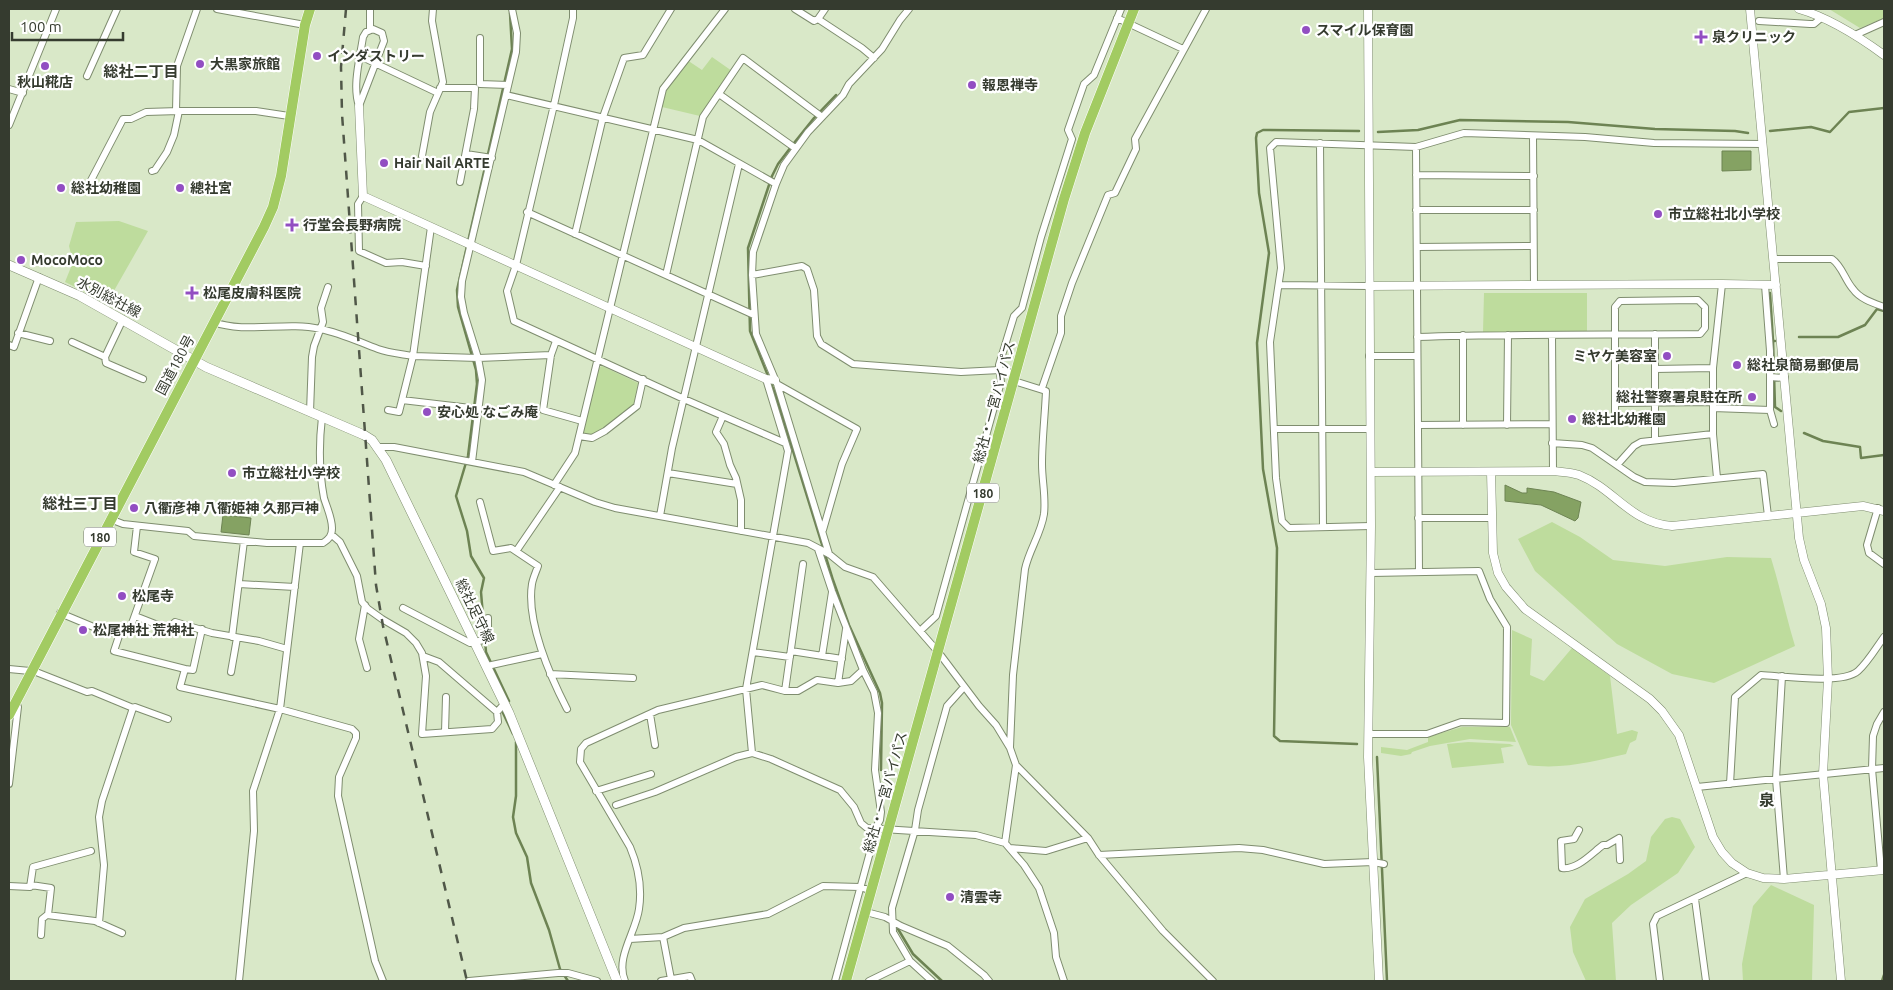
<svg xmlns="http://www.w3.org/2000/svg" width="1893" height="990" font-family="Ubuntu,'Noto Sans JP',sans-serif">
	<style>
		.green { fill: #bedc9d }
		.water { fill: #85a263; stroke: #6d8353 }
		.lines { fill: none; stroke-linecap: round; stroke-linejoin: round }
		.stream { stroke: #6d8353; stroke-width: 2.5 }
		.minor-casing { stroke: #7f8d6f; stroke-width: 8 }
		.tertiary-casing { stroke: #7f8d6f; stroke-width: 9 }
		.secondary-casing { stroke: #7f8d6f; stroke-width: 10 }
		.trunk-casing { stroke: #fff; stroke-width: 11 }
		.minor { stroke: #fff; stroke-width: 6 }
		.tertiary { stroke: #fff; stroke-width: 8 }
		.secondary { stroke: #fff; stroke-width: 9 }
		.trunk { stroke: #a2cb62; stroke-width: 10 }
		.rail { stroke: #505748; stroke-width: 2.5; stroke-dasharray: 9 9; stroke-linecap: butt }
		.poi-dot { fill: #924ec2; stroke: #fff; stroke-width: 2 }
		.labels { text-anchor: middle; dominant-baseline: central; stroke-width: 4.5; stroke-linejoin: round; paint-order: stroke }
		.shield { fill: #fff; stroke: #72766d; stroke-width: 1 }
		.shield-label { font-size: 12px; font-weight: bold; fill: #353b2f }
		.poi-label { font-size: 14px; font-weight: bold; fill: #353b2f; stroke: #fff; text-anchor: start }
		.street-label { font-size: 14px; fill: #353b2f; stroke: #fff }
		.neighbourhood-label { font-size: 15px; font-weight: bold; fill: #353b2f; stroke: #fff }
		.quarter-label { font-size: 16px; font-weight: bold; fill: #353b2f; stroke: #fff }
	</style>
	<rect width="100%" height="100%" fill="#d9e8c8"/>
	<!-- green -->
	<path class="green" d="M1829,9h55v9l-24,10z
		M712,57l20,14 -32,45 -38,-9 4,-19 21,-28 15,10z
		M119,221l29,10 -41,72 -42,-21 8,-20 -4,-16 7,-24z
		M1484,293h103v39h-104z
		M602,366l36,17 -4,23c-14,10 -32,31 -50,29l-2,-3 17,-64z
		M1552,522l28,15 33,23 52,6 62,-9 44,1c9,29 15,58 24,88l-81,37 -42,-9 -55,-30 -82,-73 -17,-32z
		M1512,630l20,9 -2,36 14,6 28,-33 38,28 7,58 15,-4 6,2 -2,8 -6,3 -4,11c-33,7 -63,16 -98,11l-17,-40z
		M1462,727h48l6,15 -46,-3 -40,7 -18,6 -1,2 -10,2 -20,-3v-6l26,3 21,-8v-5z
		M1468,742l42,2 4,2 -13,2 3,15 -52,5 -5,-24z
		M1672,817l8,2 15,28 -17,26 -47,32 -19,18 4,58h-30l-13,-29 -3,-25 15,-28 43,-25 18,-13 5,-24 14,-18z
		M1771,885l43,20 -2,76h-69l-1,-17 11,-58z"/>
	<!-- water -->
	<path class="water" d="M1722,151h29v19l-29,1z
		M1505,485l17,8h5v-5l27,4 27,10 -3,16 -3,3 -34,-16 -36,-4z
		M223,515l28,3 -2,17 -28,-3z"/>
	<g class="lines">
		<!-- stream -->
		<path class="stream" d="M836,95l-22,23 -20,25 -16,21 -6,12 -24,72 2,83 26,65 57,184 16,45 31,68 2,10 -1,67
			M1770,131l41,-4 19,5 19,-20 35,-4
			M1378,132l40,-2 42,-10 108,2 87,7 80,2 13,2
			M1770,293l3,48h2
			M1799,337h39l27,-12 12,-16 7,2
			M1773,341l2,66 6,4
			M1804,433l19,8 37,6 1,11 23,-3
			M509,701l-23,-49 -5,-60 3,-14 -13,-22 -4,-25 -11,-35 12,-40 9,-72 -1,-14 -18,-63 -1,-17 55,-241 -2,-36
			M504,711l-1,2 10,21
			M516,742v54l-3,21 3,16 11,24 4,26 18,47 11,39 8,12
			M1357,744l-77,-3 -6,-5 3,-188 -14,-79 -6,-126 12,-90 -10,-60 -3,-55 1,-5 6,-3 96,1
			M1377,757l10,224
			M898,929l15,25 29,27
			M1882,981l2,-6"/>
		<defs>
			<path id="minor" d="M217,9l88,16
				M370,9v21
				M573,9v9l-19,87 -38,160 -9,26 7,30 170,78 101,44
				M795,9l19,12 4,-2 44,29 12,10
				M1117,18l66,31
				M818,19l7,-10
				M1759,21l51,3h4l7,-6
				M373,29l9,4 2,8 -25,65c-7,-20 1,-48 4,-69l3,-5z
				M1855,35l29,-13
				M480,38v46l28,1
				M360,56l78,37
				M87,76l30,-67
				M440,88h35l-1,21 -14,73
				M9,89l14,4
				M719,94l76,54
				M506,95l192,45 78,44
				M176,111l1,-45 20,-57
				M9,125l47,-116
				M1533,136l1,149
				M1320,143l3,384
				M1416,147l3,424
				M466,154l26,4
				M422,156l8,-44 13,-30 -11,-61 1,-12
				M152,171l3,-1 12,-18 7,-17 5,-24h77l33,5
				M1416,175l118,1
				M87,188l36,-69h8l15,-7 33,-1
				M363,196l-5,8 1,47 27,12 16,-1 24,4
				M1416,210h118
				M527,212l227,103
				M431,227l-18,129 65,2 73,-3
				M575,234l28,-117 21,-59 19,-3 28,-46
				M1417,247l116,-1
				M1774,259h58c10,7 13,21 21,30 7,10 20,14 31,18
				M666,275l37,-158 40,-59 79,59
				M752,275l50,-9 5,3 7,21 3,46 4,8 32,20 108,8 39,-2 16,4
				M1279,285l90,1
				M1765,285l5,66v59l4,14
				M213,322c34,12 72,-1 107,7 21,4 39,13 58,20 11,4 24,5 35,7l-14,56 -11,-2
				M18,333l32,8
				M1463,335v90
				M1552,335l1,136
				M1417,337c94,-3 189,-2 283,-3l5,-6v-21l-7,-7 -78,1 -5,6v110
				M556,341l-5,14 -8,55 39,11
				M72,342l33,15 18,-38
				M9,345l5,2 25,-70
				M1369,356h48
				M105,357l1,6 37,16
				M1655,369l58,-1
				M1770,377l15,1
				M777,384l80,45 -15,35 -19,66
				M1042,388l19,-55v-17l11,-33 36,-88 7,-2 21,-44 -1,-10 71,-130
				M402,400l77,9
				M1615,403l98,-1
				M1713,408l57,2
				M310,412l2,-55 2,-11 9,-24 -2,-14 7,-21
				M723,416l-7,16 8,12 6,21 6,13 5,22v31
				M1418,425l134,-1
				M1507,425l1,-90
				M1274,429h96
				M579,436l13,2 13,-7 32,-25 6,-27
				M1655,439v-105
				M1552,443l30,2 10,3 42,29 11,5 29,1 89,-9 5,42
				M378,447h16l130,25 71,30 20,6 193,35 21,11 16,13 28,10 66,76 40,53 17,19 14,23 6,17 -11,78
				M472,462l10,-82 -4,-22 -14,-45 -3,-16 1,-16 54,-229 1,-19 -5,-24
				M1617,465l17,-19 7,-4 72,-8
				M668,473l69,11
				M1717,478l-4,-44v-66l9,-84
				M554,485l21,-32 88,-364 62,-80
				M480,502l13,49 18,-3 27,18c-2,6 -5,12 -6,18 -6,37 18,92 35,125
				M1878,508l-11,37 2,8 15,11
				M660,516l12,-68 67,-284
				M1418,518h73
				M110,519l13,5 65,7 6,5 73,7h56c6,-4 9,-7 9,-15 0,-10 -5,-20 -8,-30 -5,-26 -5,-55 -2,-81
				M1371,526l-82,2 -7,-7 -6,-43 -6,-136 11,-74 -11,-120 6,-6 140,5 48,-14 121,4 69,6 109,1
				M332,535l8,7 17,34 5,26 6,7 14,10 24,14 10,10 6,10 4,23 -4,58 70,-5 6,-7 -1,-10 8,-9
				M818,549l14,42 31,79 11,22 4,21 -3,57 6,42 -1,8 -5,9 -2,12 -38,140
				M517,550l43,-63
				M829,554l-52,-170 -21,-50 -4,-59 1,-23 23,-68 8,-19 24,-33 35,-37 6,-11 33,-35 18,-29 9,-11
				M239,584l56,3
				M365,605l-6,34 8,29
				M403,608l67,35 18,-4v-21
				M60,613l48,20h12l-6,18 71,18 -5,18 100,22 72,20 4,4v5l-17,39 -1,19 37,165 8,20
				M135,616l33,13 7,-7 37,11 47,8 28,8
				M920,631l16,-15 65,-234 -2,-17 15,-49 8,-8 19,-71 31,-98 -4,-9 16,-46 10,-9 27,-66
				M120,633l11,-7 24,-67 -21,-7 3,-26
				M232,637l12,-96
				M791,651l51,8
				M753,652l37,5
				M423,656l16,6 58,50
				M822,656l10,-64
				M487,666l55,-12
				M9,669l21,2
				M185,669l8,1 9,-41
				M31,670l56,22 5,-1 41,17 -31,93 -3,16 5,48 -5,58
				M231,672l6,-34
				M550,674l83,4
				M1782,676l-6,103 8,100
				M838,683l8,-54
				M785,691l18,-127
				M133,708l2,-1 33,12
				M650,714l5,31
				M445,732l1,-35
				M1369,734h58l34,-12 45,1 1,-96 -17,-28 -11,-28 -108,2
				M1010,747l3,-72 12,-106c4,-19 16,-35 19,-55 2,-17 -2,-33 -2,-50 0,-24 3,-49 4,-73l-32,-10
				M752,753l-6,-64 42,-238 -22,-72
				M1016,765l72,73 11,17 64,76 50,50
				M9,784l9,-77 -2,-5
				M1730,784l5,-87 26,-22c21,1 81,10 97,-4 10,-9 18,-23 26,-34
				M1697,787l187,-19
				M596,791l55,-17
				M616,805l39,-13 81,-35 16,-4 19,6 69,31 14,17 7,16 6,5 109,7 29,8 19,22 15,23 15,45 2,24 8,24
				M1579,830l-5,9 -13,2 1,27c15,2 29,-14 41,-23h4l12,-7 1,22
				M1010,848l36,3 42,-13
				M1099,855l140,-7 24,2 61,14 49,-2 11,2
				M1881,870l-9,-101 1,-33 4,-12 7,-12
				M31,885l20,3 -3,27
				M9,886l21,1 3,-20 58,-16
				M1695,899l11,82
				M866,912l19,5 16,9 47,20 36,29 5,6
				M41,935l1,-16 5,-4 48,6 27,12
				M663,937l8,42
				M630,939l33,-2 21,-9 84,-14 55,-28 37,1 12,4
				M239,981l15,-150 -1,-40 27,-82 20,-166
				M469,981l89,-8h10l29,8
				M625,981c-10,-23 11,-49 14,-72 3,-20 -1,-43 -9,-62l-50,-85 1,-13 5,-6 72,-33 104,-25 23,6h13l19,-11 21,3 13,-2 12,-11
				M661,981l29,-5 2,5
				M869,981l41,-20
				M932,981l-22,-20 -17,-29 -1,-24 23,-78 3,-20 29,-104 17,-19
				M1660,981l-7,-57 4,-8 90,-43"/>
			<path id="tertiary" d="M1368,9l3,517 -3,231 11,224
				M1750,9l49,529 5,22 17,44 5,24 2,51 -5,95 18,207
				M1799,9c31,9 59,27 85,46
				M359,106l4,90 403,183 9,1
				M1369,286l353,-2 54,1
				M1371,472l182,-1c8,1 18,1 26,4 36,14 51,48 93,51l191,-20 21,5
				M1491,472l2,81 5,20 8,14 19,22 125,90 12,12 17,24 34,102 9,15 10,11 15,10 16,5 21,1 100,-9"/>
			<path id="secondary" d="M9,265l71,31 126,71 158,68 8,5 14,20 123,253 108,268"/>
			<path id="trunk" d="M9,715l255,-488 9,-20 8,-31 24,-151 5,-16
				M846,981l218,-782 21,-66 49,-124"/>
		</defs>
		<!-- minor casing -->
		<use href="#minor" class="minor-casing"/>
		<!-- tertiary casing -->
		<use href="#tertiary" class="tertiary-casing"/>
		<!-- secondary casing -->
		<use href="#secondary" class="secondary-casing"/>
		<!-- trunk casing -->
		<use href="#trunk" class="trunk-casing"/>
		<!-- minor -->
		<use href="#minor" class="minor"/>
		<!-- tertiary -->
		<use href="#tertiary" class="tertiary"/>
		<!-- secondary -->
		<use href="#secondary" class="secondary"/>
		<!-- trunk -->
		<use href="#trunk" class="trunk"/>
		<!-- rail -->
		<path class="rail" d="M346,9l-5,58 1,47 34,471 7,41 84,355"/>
	</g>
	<!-- markers -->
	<g class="poi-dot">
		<circle cx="1306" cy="30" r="5"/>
		<path d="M1698.5 29.5h5v5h5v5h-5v5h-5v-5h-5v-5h5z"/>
		<circle cx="317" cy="56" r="5"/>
		<circle cx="200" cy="64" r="5"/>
		<circle cx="45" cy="66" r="5"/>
		<circle cx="972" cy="85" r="5"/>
		<circle cx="384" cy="163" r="5"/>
		<circle cx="61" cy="188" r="5"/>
		<circle cx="180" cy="188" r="5"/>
		<circle cx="1658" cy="214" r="5"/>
		<path d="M289.5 217.5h5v5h5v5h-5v5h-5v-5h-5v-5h5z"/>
		<circle cx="21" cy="260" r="5"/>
		<path d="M189.5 285.5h5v5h5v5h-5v5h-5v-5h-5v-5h5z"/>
		<circle cx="1667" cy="356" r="5"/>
		<circle cx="1737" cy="365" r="5"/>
		<circle cx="1752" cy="397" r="5"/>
		<circle cx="427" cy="412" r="5"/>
		<circle cx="1572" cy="419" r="5"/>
		<circle cx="232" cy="473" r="5"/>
		<circle cx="134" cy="508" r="5"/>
		<circle cx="122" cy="596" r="5"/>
		<circle cx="83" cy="630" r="5"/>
		<circle cx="950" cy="897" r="5"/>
	</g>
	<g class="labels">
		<!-- shield labels -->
		<g class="shield">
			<rect x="967" y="483.5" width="32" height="19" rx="4"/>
			<rect x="84" y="527.5" width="32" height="19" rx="4"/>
		</g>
		<g class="shield-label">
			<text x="983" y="493">180</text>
			<text x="100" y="537">180</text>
		</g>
		<!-- poi labels -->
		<g class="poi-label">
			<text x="1316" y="30">スマイル保育園</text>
			<text x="1712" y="37">泉クリニック</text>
			<text x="327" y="56">インダストリー</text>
			<text x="210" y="64">大黒家旅館</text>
			<text x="45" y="82" text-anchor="middle">秋山糀店</text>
			<text x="982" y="85">報恩禅寺</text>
			<text x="394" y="163">Hair Nail ARTE</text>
			<text x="71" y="188">総社幼稚園</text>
			<text x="190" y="188">總社宮</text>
			<text x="1668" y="214">市立総社北小学校</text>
			<text x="303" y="225">行堂会長野病院</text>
			<text x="31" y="260">MocoMoco</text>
			<text x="203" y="293">松尾皮膚科医院</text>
			<text x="1657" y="356" text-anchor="end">ミヤケ美容室</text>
			<text x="1747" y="365">総社泉簡易郵便局</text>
			<text x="1742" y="397" text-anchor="end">総社警察署泉駐在所</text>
			<text x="437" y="412">安心処 なごみ庵</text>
			<text x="1582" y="419">総社北幼稚園</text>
			<text x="242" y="473">市立総社小学校</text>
			<text x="144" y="508">八衢彦神 八衢姫神 久那戸神</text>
			<text x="132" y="596">松尾寺</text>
			<text x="93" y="630">松尾神社 荒神社</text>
			<text x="960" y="897">清雲寺</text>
		</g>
		<!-- street labels -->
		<g class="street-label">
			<text transform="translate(109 297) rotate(28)">水別総社線</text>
			<text transform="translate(175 365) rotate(-62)">国道180号</text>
			<text transform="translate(994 402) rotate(-75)">総社・一宮バイパス</text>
			<text transform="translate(475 611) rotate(64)">総社足守線</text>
			<text transform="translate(885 792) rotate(-74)">総社・一宮バイパス</text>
		</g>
		<!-- neighbourhood labels -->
		<g class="neighbourhood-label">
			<text x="141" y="71">総社二丁目</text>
			<text x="80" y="503">総社三丁目</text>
		</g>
		<!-- quarter labels -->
		<g class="quarter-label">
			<text x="1767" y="800">泉</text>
		</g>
	</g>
	<!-- border -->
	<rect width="1893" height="990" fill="none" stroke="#353b2f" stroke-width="20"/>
	<!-- scale -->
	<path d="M12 32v8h111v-8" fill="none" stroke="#353b2f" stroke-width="2.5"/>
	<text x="20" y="32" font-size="15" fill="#353b2f" stroke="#ffffff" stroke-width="4" paint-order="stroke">100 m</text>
</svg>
